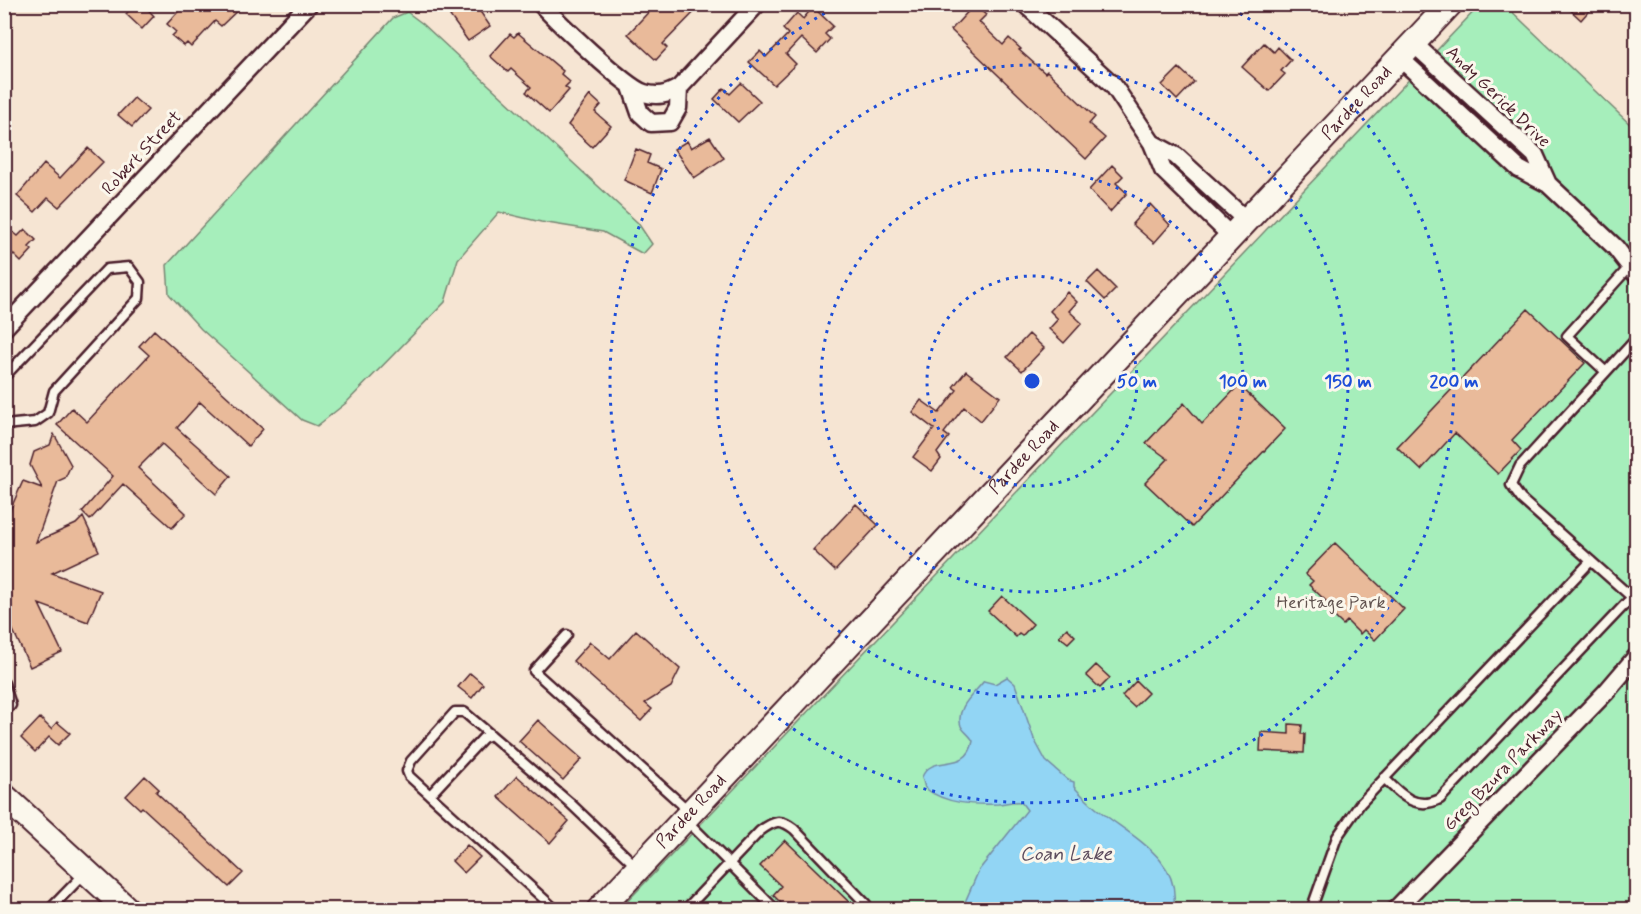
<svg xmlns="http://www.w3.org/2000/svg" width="1641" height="914" font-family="Mynerve,sans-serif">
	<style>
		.green { fill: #a6eebb; stroke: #788673; stroke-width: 1.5 }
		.water { fill: #92d5f4; stroke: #758ca4; stroke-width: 1.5 }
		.building { fill: #e9ba9a; stroke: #4a1f2b; stroke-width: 1.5 }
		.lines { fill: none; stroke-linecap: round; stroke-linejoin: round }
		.lane-casing { stroke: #4a1f2b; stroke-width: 13 }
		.street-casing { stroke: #4a1f2b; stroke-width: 21 }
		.secondary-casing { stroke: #4a1f2b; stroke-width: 28 }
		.lane { stroke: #fbf7ec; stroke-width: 8 }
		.street { stroke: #fbf7ec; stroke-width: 16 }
		.secondary { stroke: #fbf7ec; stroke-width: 24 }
		.ring { fill: none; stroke: #1d4ed8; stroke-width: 3; stroke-dasharray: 3 6 }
		.labels { text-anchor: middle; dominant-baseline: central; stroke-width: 6; stroke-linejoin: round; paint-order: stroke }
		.street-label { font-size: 18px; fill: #4a1f2b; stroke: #fbf7ec }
		.park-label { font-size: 18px; fill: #61534f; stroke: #fbf7ec }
		.water-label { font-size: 20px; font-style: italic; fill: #5c4c5d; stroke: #fbf7ec }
		.centre { fill: #1d4ed8; stroke: #fbf7ec; stroke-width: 3 }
		.ring-label { font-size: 18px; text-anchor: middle; font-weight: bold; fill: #1d4ed8; stroke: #fbf7ec; stroke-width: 6; stroke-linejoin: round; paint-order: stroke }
	</style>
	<rect width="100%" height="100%" fill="#f6e5d3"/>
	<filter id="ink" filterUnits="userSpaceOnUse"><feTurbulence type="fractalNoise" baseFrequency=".0167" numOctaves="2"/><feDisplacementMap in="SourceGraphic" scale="12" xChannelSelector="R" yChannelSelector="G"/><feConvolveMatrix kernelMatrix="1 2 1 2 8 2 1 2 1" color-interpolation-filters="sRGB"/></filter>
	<g filter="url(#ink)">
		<!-- green -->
		<path class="green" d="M1480,5h25l131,125v779l-1017,1z
			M407,12l16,12 215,199 14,21 -9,10 -40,-22 -62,-10 -42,-10 -41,47 -13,43 -99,101 -29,23 -15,-6 -101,-91 -32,-35 -2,-29 226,-247z"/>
		<!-- water -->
		<path class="water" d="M1007,677l8,7 19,55 12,22 22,19 6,2v5c9,9 17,18 27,25 33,26 82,49 72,97h-211l17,-39 48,-60 -6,-8c-8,-1 -14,1 -23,2 -25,1 -53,0 -73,-16l-3,-11c10,-25 45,-2 51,-36 -3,-6 -10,-10 -12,-15 -6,-18 13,-32 23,-45l11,3z"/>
		<!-- building -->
		<path class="building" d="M135,4h8l11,12 -12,13 -16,-15z
			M185,4h59l-23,22 -6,-5 -24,26 -4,-4 -3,3 -12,-10 4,-4 -9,-8z
			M454,4h21l15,22 -22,15 -18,-25 8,-5z
			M656,4h46l-39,40 4,4 -11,12 -28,-26z
			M1564,4h31l-14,16z
			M974,5l12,10 -7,7 24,23 6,-7 12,11 -2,1 26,23 2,-2 48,46 -6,7 16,14 -19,21 -135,-129z
			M813,7l20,19 -8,8 5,5 -13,14 -16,-15 -15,16 10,10 -22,21 -25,-23 11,-11 6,6 22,-23 -5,-5 14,-16 6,6z
			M518,33l45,38 -2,3 9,8 -5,5 4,3 -20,23 -23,-21 5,-5 -20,-18 -3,3 -18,-16 20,-22 4,3z
			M1264,43l10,9 4,-5 13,13 -10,11 4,3 -16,17 -27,-24z
			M1179,68l15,14 -17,18 -15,-15z
			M741,83l19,18 -22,21 -24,-23 10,-11 6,6z
			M590,95l11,10 -6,7 16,14 -19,21 -24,-22z
			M134,98l14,12 -16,17 -14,-12z
			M710,137l14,21 -30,20 -20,-29 13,-8 4,7z
			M88,148l15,14 -44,45 -11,-9 -13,14 -18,-16 27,-32 16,14z
			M636,149l14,6 -3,8 14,6 -9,24 -28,-13z
			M1112,165l11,11 -7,7 11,10 -17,19 -21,-22z
			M1150,204l20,21 -16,18 -22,-19z
			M25,229l11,11 -7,7 3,3 -11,12 -17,-17v-5l9,-8 5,4z
			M1098,271l18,18 -11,11 -18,-18z
			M1067,292l10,10 -8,9 13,12 -18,20 -15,-14 9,-10 -8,-8z
			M1528,309l57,54 -73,77 9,10 -23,24 -43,-41 -34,37 -24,-23z
			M154,330l109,99 -15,17 -48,-44 -23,26 54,48 -15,18 -54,-50 -24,24 48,45 -14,15 -49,-44 -33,36 -8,-8 31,-36 -56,-51 15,-17 15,14 62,-67 -10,-9z
			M1029,334l15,14 -22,23 -15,-14z
			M966,371l34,26 -19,24 -17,-14 -20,26 5,4 -12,16 4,6 -9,12 -19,-14 21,-28 -22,-17 9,-12 18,13 18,-23 -4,-3z
			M1239,385l46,44 -93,98 -47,-44 23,-24 -22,-16 38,-40 18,21z
			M54,434l17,31 -6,13 -7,3 -22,61 40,-18 7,-7 16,34 -47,22 49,18 -13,31 -49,-18 23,48 -32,15 -18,-39 -8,-3v-101l19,-43 19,7 -12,-23 4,-13 16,-7z
			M856,504l22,21 -43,46 -22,-21z
			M1335,543l69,66 -29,31 -11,-10 -4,4 -13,-13 -4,4 -21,-20 4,-4 -17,-16 4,-4 -8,-7z
			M1002,596l31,28 -11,12 -3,-2 -3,3 -28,-26z
			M1067,628l8,8 -7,7 -9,-7z
			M636,630l44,39 -9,18 -26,16 7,6 -11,12 -68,-60 17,-19 20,17z
			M1096,665l14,13 -10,10 -14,-13z
			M470,673l13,11 -11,14 -14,-11z
			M1136,681l12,12 -14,14 -12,-11z
			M40,718l11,11 6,-7 13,11 -12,12 -9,-8 -14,15 -14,-14z
			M538,720l44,39 -19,21 -44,-39z
			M1289,724l13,1 -1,9h4l-1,19 -44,-2 1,-19 28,2z
			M145,776l14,13 -3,3 87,81 -14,14 -87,-80 -2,2 -14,-13z
			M517,776l52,45 -19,22 -52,-46z
			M785,840l65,63 -6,6h-57l-14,-14 8,-9 -21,-20z
			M467,845l13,12 -16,16 -12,-12z"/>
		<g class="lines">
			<defs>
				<path id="lane" d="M1636,339l-116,127 -9,19 10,14 115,102
					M1606,372l-39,-36 64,-71
					M4,377l103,-108 22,-2 11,15 -1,16 -85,93 -6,22 -13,9 -31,3
					M567,635l-33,36 155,140
					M4,683l7,22 -7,8
					M1384,778c17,17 32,33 56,21l192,-202
					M430,795l53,-57 8,-3
					M687,821l89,89
					M49,910l35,-36
					M556,910l-147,-134 -2,-5 4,-10 44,-49h9l27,23 79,68 67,64
					M685,910l75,-79c14,-10 20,-13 34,-2l72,75 -4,6
					M1311,910l26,-73 23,-33 231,-243"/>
				<path id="street" d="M541,4c16,17 84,83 103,89 13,4 23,2 35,-5l78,-84
					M1025,4l88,81 39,58
					M1413,43l122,112 13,29
					M1400,58l119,111 29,15 67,63 21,27
					M631,87l9,26 11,10 19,-1 8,-14 1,-20
					M1231,236l-68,-66 -11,-27 24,13 70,64
					M4,328l305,-324
					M1395,910l211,-218 30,-35"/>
				<g id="secondary">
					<path d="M4,796l124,114"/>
					<path id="s1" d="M599,910l851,-906"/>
				</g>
			</defs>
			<!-- lane casing -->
			<use href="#lane" class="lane-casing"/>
			<!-- street casing -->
			<use href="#street" class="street-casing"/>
			<!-- secondary casing -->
			<use href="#secondary" class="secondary-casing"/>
			<!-- lane -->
			<use href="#lane" class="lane"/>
			<!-- street -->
			<use href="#street" class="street"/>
			<!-- secondary -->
			<use href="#secondary" class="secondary"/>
		</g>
	</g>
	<!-- distance rings -->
	<g class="ring">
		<circle cx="1032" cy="381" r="105"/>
		<circle cx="1032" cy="381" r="211"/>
		<circle cx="1032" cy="381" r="316"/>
		<path d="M1224 5A422 422 0 1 1 840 5"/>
	</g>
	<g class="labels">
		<!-- street labels -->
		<g class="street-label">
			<text transform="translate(1498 97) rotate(44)">Andy Gerick Drive</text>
			<text stroke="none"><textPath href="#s1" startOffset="1107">Pardee Road</textPath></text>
			<text transform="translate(142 153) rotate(-47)">Robert Street</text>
			<text stroke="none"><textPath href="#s1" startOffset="621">Pardee Road</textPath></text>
			<text transform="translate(1503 770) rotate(-46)">Greg Bzura Parkway</text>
			<text stroke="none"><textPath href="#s1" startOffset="135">Pardee Road</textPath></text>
		</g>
		<!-- park labels -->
		<g class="park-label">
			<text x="1331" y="603">Heritage Park</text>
		</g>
		<!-- water labels -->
		<g class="water-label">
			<text x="1066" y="854">Coan Lake</text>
		</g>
	</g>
	<circle cx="1032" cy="381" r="9" class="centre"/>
	<g class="ring-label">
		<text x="1137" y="387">50 m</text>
		<text x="1243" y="387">100 m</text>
		<text x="1348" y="387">150 m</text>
		<text x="1454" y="387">200 m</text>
	</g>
	<!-- margin -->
	<rect width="1641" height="914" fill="none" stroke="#fbf7ec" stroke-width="24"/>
	<rect x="12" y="12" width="1617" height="890" fill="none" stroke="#4a1f2b" stroke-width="2" filter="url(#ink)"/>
</svg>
